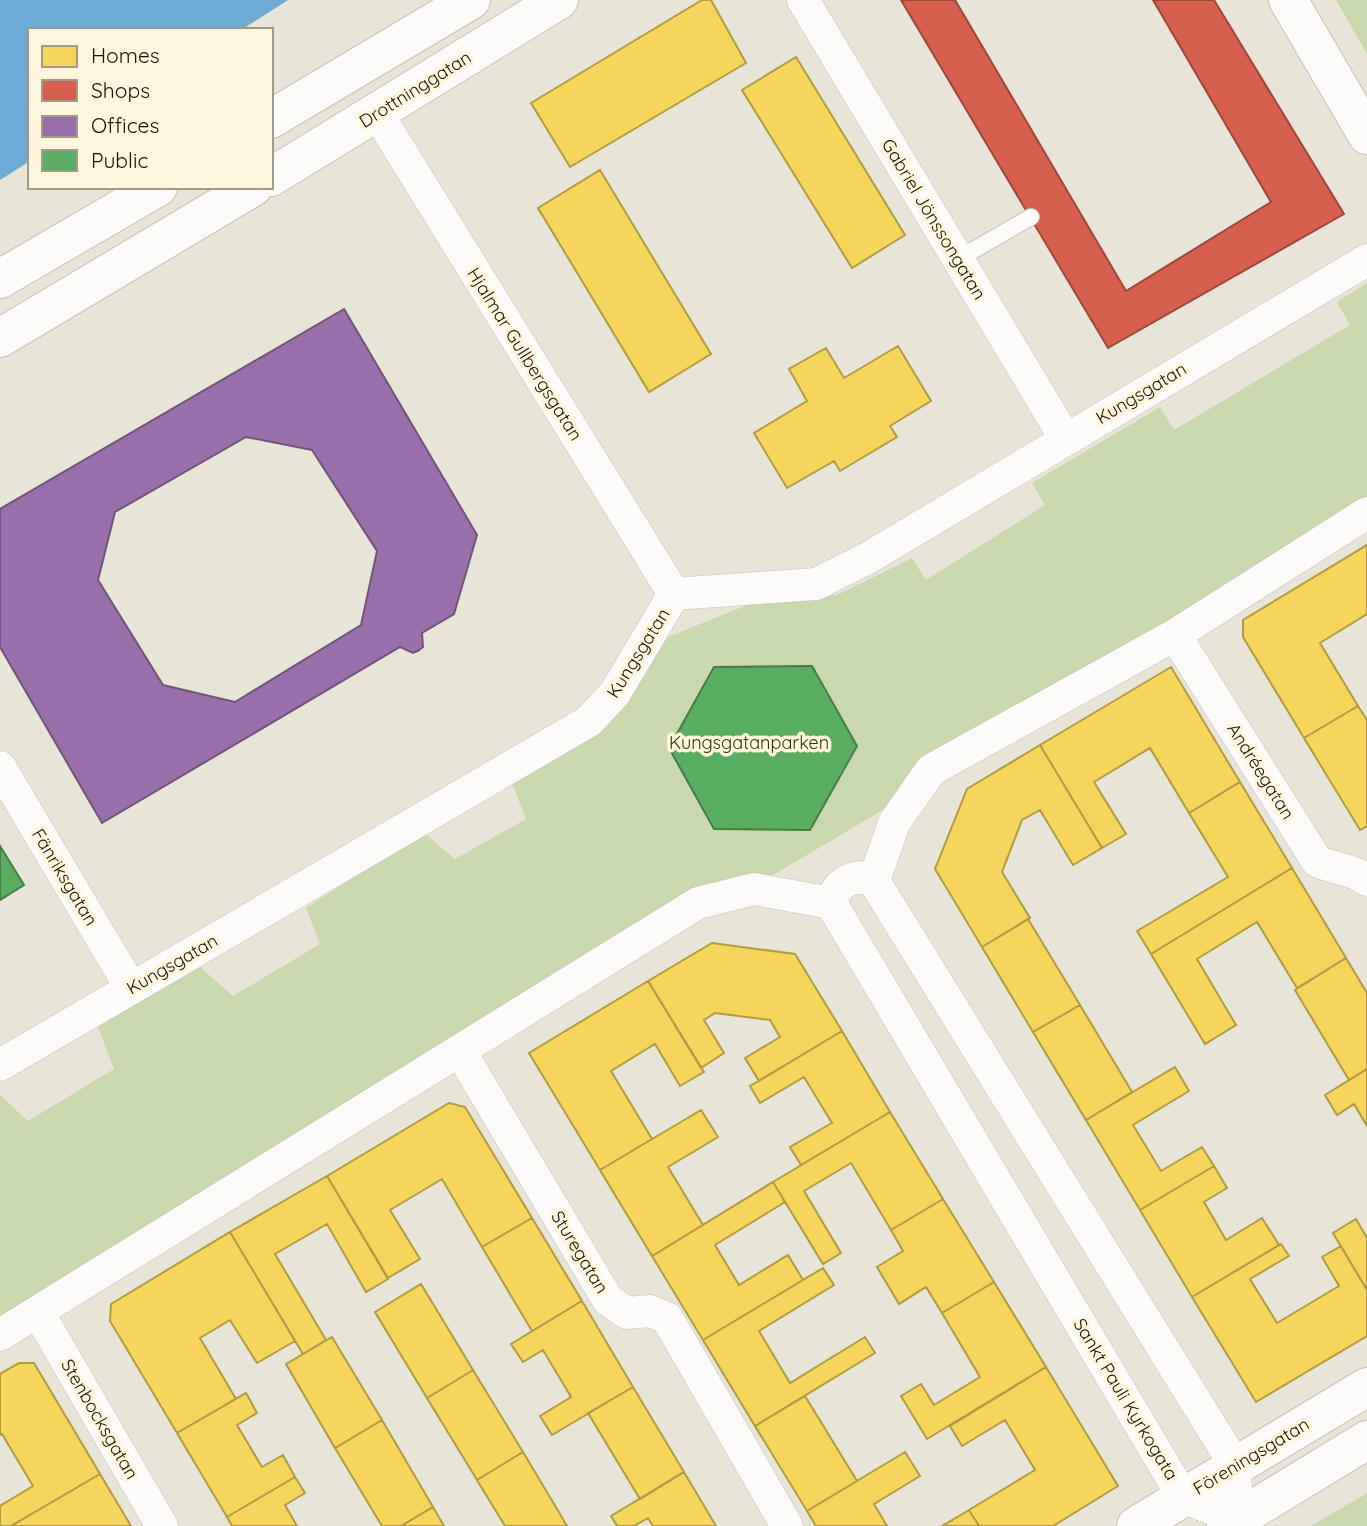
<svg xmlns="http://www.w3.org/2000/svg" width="1367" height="1526" font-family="Quicksand,sans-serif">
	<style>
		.green { fill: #c9d8ad }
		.water { fill: #6daad4 }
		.homes { fill: #f6d55c; stroke: #b29a43; stroke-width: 2 }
		.shops { fill: #d6604d; stroke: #9c4939; stroke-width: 2 }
		.offices { fill: #9970ab; stroke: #71547b; stroke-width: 2; fill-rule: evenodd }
		.public { fill: #5aae61; stroke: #457f47; stroke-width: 2 }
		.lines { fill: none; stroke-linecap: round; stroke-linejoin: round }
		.lane-casing { stroke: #c6c2b8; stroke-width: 18 }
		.street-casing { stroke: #c6c2b8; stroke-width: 33 }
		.secondary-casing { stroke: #c6c2b8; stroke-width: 40 }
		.lane { stroke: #fcfbf9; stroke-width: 16 }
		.street { stroke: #fcfbf9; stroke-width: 32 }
		.secondary { stroke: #fcfbf9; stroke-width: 38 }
		.labels { text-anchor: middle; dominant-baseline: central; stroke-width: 7; stroke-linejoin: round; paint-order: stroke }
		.street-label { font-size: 18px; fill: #15120a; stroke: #fef5dd }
		.park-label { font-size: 18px; fill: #293913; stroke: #fef5dd }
	</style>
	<rect width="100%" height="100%" fill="#e9e4d8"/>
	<!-- green -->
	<path class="green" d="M1336,0h31v54z
		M1367,283v230c-447,284 -908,545 -1367,808v-226l28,26 86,-52 -19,-50 104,-53 34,30 87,-52 -14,-36 117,-76 32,27 71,-40 -16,-41 82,-45 76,-96 79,-32 90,-10 75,-37 14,22 119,-75 -13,-22 128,-76 14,23 176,-105 -13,-23z
		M1367,1493v33h-56z"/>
	<!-- water -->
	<path class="water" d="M0,0h288l-47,30h-211v131l-30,19z"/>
	<!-- homes -->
	<path class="homes" d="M702,0h9l35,63 -176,104 -39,-64z
		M796,57l109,178 -53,33 -110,-178z
		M600,170l111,184 -62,38 -111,-184z
		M898,346l33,55 -41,25 7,11 -57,34 -6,-10 -47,27 -33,-55 53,-32 -18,-32 37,-21 18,30z
		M1367,545v69l-47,29 38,63 -54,32 -61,-101v-17z
		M1171,667l69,115 -51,31 -39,-65 -56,34 32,52 -24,14 -62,-103z
		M1358,706l9,14v106l-7,4 -56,-92z
		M1040,745l62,103 -29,17 -33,-55 -18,10 -20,52 28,46 -48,29 -47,-78 32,-80z
		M1240,782l52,86 -141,86 -14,-23 91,-54 -39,-64z
		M1292,868l54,90 -49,30 -40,-66 -60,37 39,66 -31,19 -54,-90z
		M1028,919l52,86 -47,27 -51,-85z
		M712,943l83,11 47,77 -83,50 -14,-23 35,-21 -10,-17 -55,-7 -11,7 20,33 -23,15 -53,-87z
		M1346,958l21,35v76l-18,11 -54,-90z
		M648,981l56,91 -24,14 -25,-42 -44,27 41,68 -52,31 -71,-117z
		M1080,1005l52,87 -46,28 -53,-88z
		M842,1031l48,81 -89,53 -11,-18 42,-24 -28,-46 -44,26 -10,-17z
		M1175,1067l14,24 -56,34 28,46 41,-24 12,19 -74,44 -54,-90z
		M1367,1069v57l-13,-22 -17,11 -12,-20z
		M449,1103l16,4 67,111 -50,29 -40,-68 -52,31 30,49 -32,19 -61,-102z
		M701,1110l17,27 -50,30 35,58 -51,31 -52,-86z
		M890,1112l53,87 -52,31 -40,-67 -47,28 37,62 -18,11 -50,-82z
		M1214,1166l13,22 -23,14 22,38 36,-22 17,27 -87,52 -52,-87z
		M327,1176l61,103 -22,13 -39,-68 -52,30 51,86 -23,14 -73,-122z
		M773,1182l12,20 -70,43 24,40 49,-30 15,25 -100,60 -51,-84z
		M943,1199l51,83 -52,31 -16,-26 -27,17 -22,-37 26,-16 -12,-21z
		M532,1218l50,83 -50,30 -50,-84z
		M1356,1219l11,19v52l-34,-57z
		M230,1232l65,109 -38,22 -27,-43 -30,18 36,61 -59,34 -67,-112 1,-17z
		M1281,1244l8,12 -39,23 27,44 62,-37 -17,-29 19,-11 26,44v46l-111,66 -64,-105z
		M823,1268l11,17 -75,46 31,52 75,-46 10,16 -120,73 -52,-86z
		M994,1282l52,85 -119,72 -26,-43 20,-12 13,21 46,-28 -38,-64z
		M421,1284l52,86 -46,28 -52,-86z
		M582,1301l51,86 -81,48 -12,-19 31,-19 -28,-47 -20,12 -12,-18z
		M332,1337l50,83 -47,28 -49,-84z
		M19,1363h15l66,111 -89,52h-11v-20l33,-20 -31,-52 -2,1v-61z
		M1046,1367l72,119 -65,40h-74l-10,-16 66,-40 -30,-50 -43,26 -12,-20z
		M473,1370l50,82 -46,28 -50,-82z
		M633,1387l51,85 -44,27 -52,-86z
		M246,1393l11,20 -20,12 25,42 21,-12 12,22 -68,40 -50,-84z
		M805,1396l52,85 -50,30 -52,-85z
		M382,1420l51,87 -32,19h-19l-47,-78z
		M523,1452l37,62 7,12h-62l-28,-46z
		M905,1452l15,24 -46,28 13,22h-71l-9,-15z
		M684,1472l32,54h-63l-5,-8 -14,8h-17l-6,-10z
		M100,1474l31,52h-120z
		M295,1477l10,16 -20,12 12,21h-65l-5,-9z
		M433,1507l11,19h-43z
		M969,1510l10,16h-37z"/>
	<!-- shops -->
	<path class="shops" d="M901,0h54l171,291 145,-89 -118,-202h61l130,214 -236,134z"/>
	<!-- offices -->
	<path class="offices" d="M344,309l133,226 -23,79 -32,19 1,14 -5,4 -5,2 -13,-6 -298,176 -102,-176v-138zM246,437l66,13 65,101 -16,74 -126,77 -72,-17 -65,-105 17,-68z"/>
	<!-- public -->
	<path class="public" d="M812,666l45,80 -47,84 -96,-1 -45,-81 45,-81z
		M0,846l24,39 -24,15z"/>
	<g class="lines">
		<defs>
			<path id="lane" d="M958,259l73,-42"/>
			<path id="street" d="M803,0l262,438
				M377,113l297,481
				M1175,635l142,226c17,8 35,8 50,19
				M0,767l131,221
				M859,877l15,4 361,584 2,54 -54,-22 -352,-594c5,-16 12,-23 28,-26z
				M874,881l20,-58 37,-53 244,-135 192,-122
				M460,1051l148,249 19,13 23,-2 17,7 120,208
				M0,1065l589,-344 26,-28 59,-99 142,-10 52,-26 499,-298
				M38,1312l124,214
				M0,1335l698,-432 56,-14 77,14"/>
			<path id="secondary" d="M1288,0l79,135
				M271,119l200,-119
				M271,177l288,-177
				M0,279l158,-92
				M0,338l253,-151
				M1136,1526l231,-139
				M1226,1526l141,-86"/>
		</defs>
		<!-- lane casing -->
		<use href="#lane" class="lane-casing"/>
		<!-- street casing -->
		<use href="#street" class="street-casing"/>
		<!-- secondary casing -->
		<use href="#secondary" class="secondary-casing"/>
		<!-- lane -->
		<use href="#lane" class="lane"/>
		<!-- street -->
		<use href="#street" class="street"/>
		<!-- secondary -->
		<use href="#secondary" class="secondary"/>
	</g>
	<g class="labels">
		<!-- street labels -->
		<g class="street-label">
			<text transform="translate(415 89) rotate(-32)">Drottninggatan</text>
			<text transform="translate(934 219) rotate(59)">Gabriel Jönssongatan</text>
			<text transform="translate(525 354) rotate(58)">Hjalmar Gullbergsgatan</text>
			<text transform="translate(1141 393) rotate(-31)">Kungsgatan</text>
			<text transform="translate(638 653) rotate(-58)">Kungsgatan</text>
			<text transform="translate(1261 771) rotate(58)">Andréegatan</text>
			<text transform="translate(65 877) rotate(59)">Fänriksgatan</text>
			<text transform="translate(172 964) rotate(-30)">Kungsgatan</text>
			<text transform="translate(580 1252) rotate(59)">Sturegatan</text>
			<text transform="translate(1126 1399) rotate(59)">Sankt Pauli Kyrkogata</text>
			<text transform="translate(100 1419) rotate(60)">Stenbocksgatan</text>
			<text transform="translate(1251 1456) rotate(-31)">Föreningsgatan</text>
		</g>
		<!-- park labels -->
		<g class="park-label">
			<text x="749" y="742">Kungsgatanparken</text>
		</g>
	</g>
	<!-- legend -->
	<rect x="28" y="28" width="245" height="161" fill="#fef5dd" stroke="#a19a89" stroke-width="2"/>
	<rect x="42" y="46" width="35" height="21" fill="#f6d55c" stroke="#a19a89" stroke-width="2"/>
	<text x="91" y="63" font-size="21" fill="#15120a">Homes</text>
	<rect x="42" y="80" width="35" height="21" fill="#d6604d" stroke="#a19a89" stroke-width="2"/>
	<text x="91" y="98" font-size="21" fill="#15120a">Shops</text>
	<rect x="42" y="116" width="35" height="21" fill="#9970ab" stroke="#a19a89" stroke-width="2"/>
	<text x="91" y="133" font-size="21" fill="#15120a">Offices</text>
	<rect x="42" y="150" width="35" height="21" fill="#5aae61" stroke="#a19a89" stroke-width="2"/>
	<text x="91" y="168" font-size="21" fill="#15120a">Public</text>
</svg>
